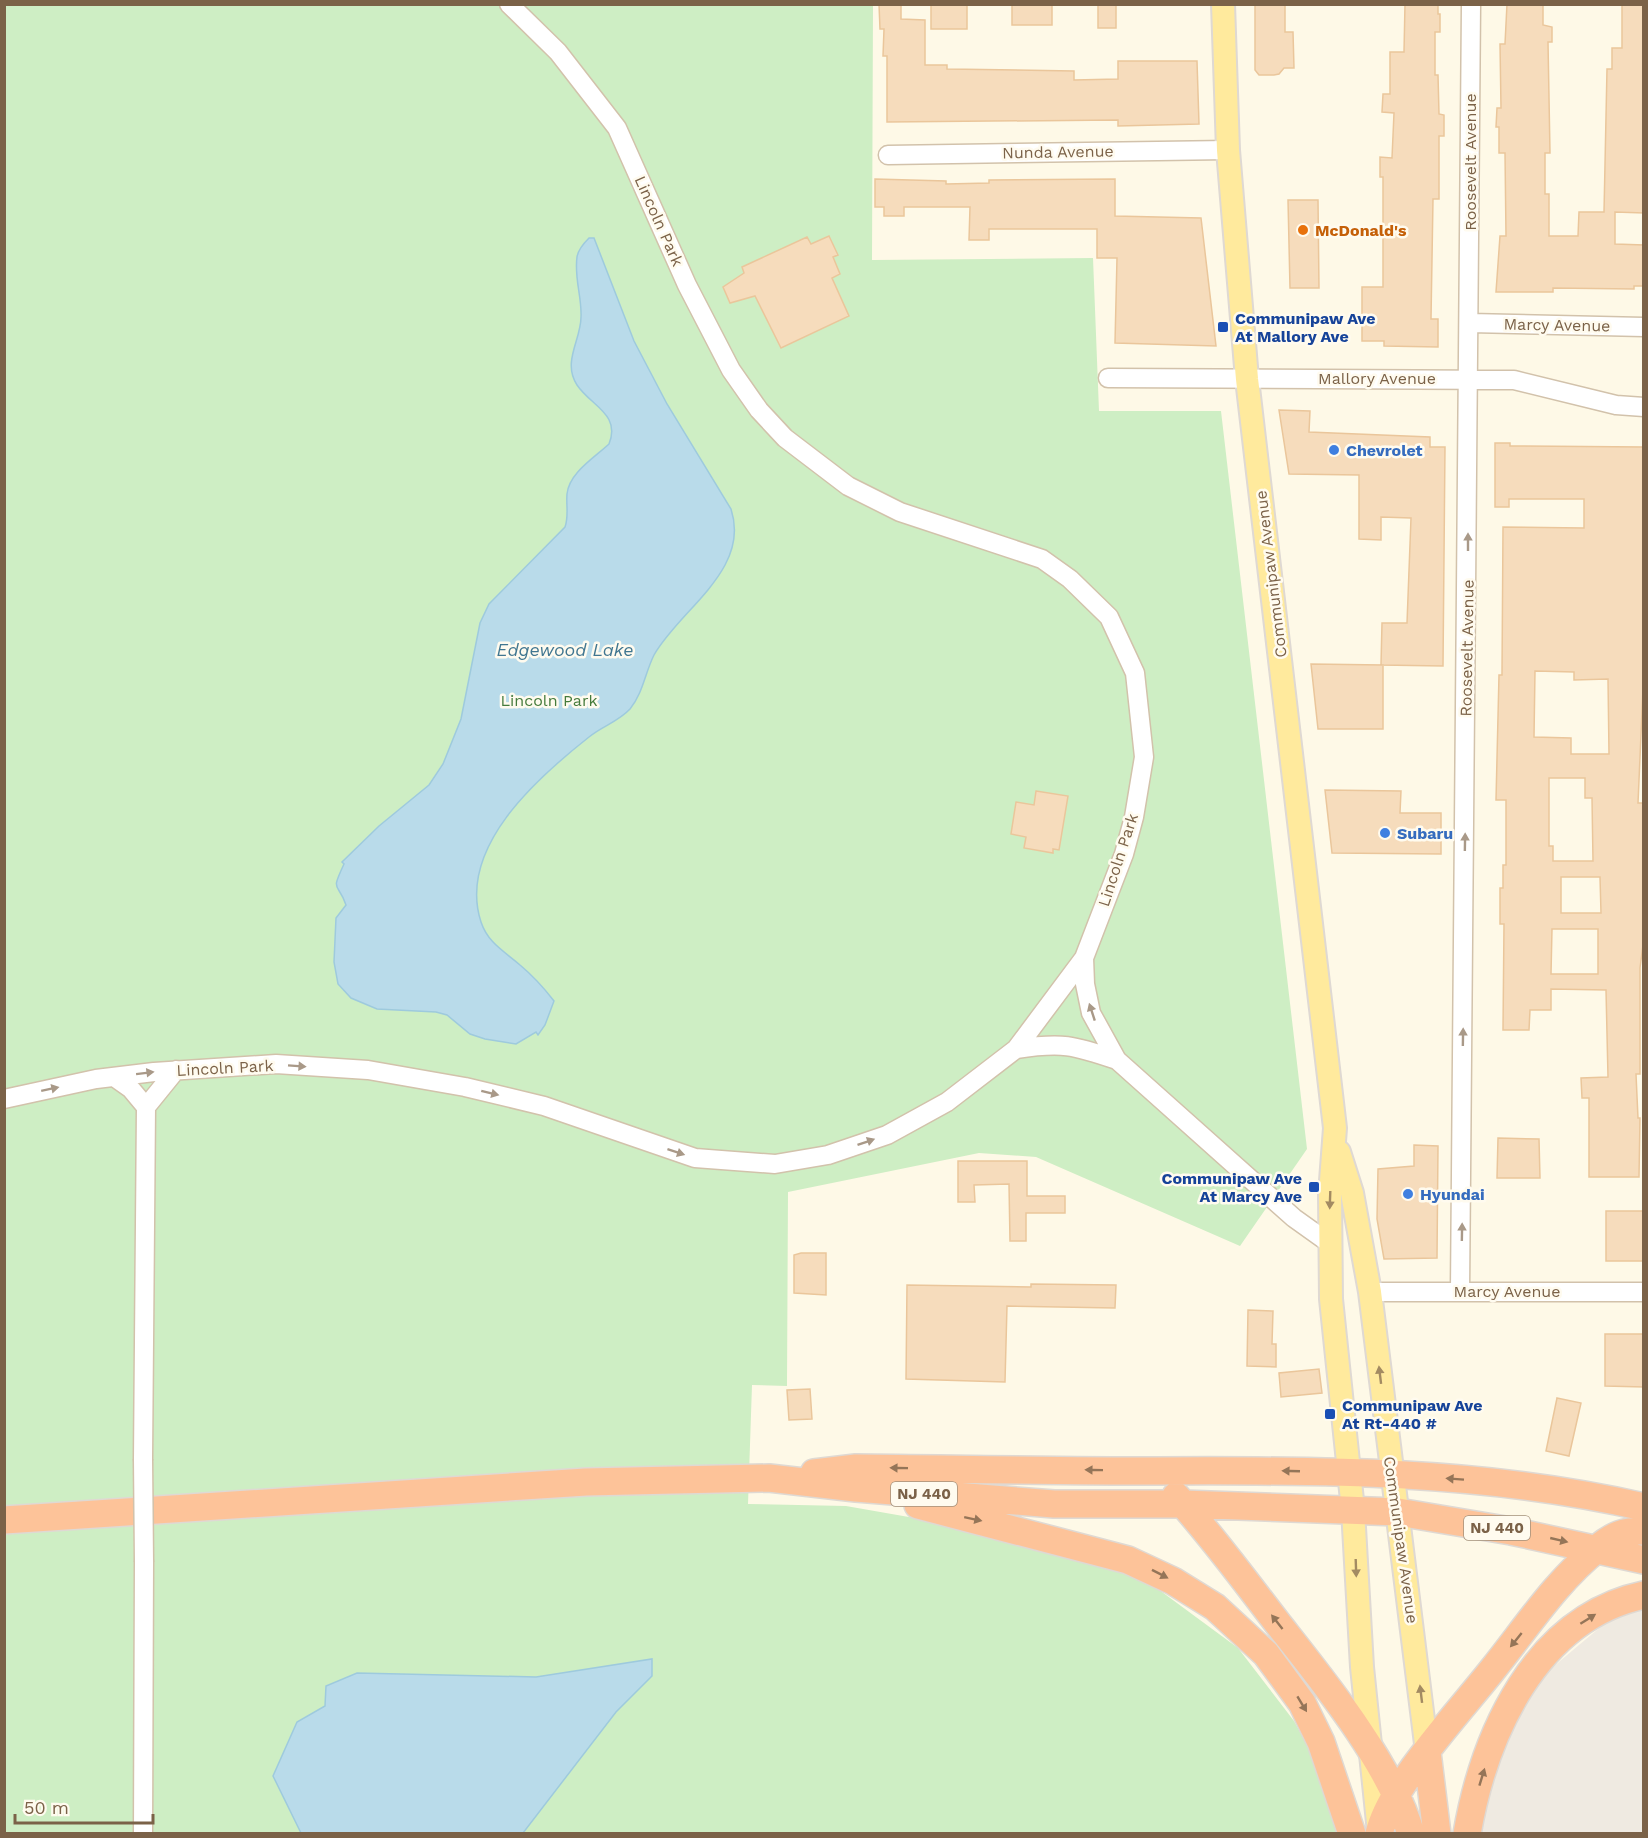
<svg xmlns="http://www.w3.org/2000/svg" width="1648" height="1838" font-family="'Work Sans',sans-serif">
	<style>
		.industrial { fill: #efeae1 }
		.green { fill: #ceeec4 }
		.water { fill: #b9dbea; stroke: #9ecadd; stroke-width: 1.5 }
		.building { fill: #f6dcbc; stroke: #eac69b; stroke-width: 1.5; fill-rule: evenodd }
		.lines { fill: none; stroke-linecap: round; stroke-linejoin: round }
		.minor-casing { stroke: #d2c2ab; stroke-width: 21 }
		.major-casing { stroke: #dfd9d3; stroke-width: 26 }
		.highway-casing { stroke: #dfd9d3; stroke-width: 30 }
		.minor { stroke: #fff; stroke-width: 18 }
		.major { stroke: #ffea9d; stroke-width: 22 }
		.highway { stroke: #fdc399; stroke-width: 27 }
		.minor-bridge-casing { stroke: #d2c2ab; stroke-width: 21; stroke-linecap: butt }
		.minor-bridge { stroke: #fff; stroke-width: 18 }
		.oneway { fill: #a99988 }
		.oneway2 { fill: #a38b62 }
		.oneway3 { fill: #957558 }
		.food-dot { fill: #e8710a; stroke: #fffbef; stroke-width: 2 }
		.transit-dot { fill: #1a4fb4; stroke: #fffbef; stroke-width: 2 }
		.shop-dot { fill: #3f7fe0; stroke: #fffbef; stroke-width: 2 }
		.labels { text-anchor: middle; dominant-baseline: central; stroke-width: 5; stroke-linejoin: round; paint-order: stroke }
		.shield { fill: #fffbef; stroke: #a3907a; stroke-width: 1.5 }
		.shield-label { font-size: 15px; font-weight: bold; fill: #7b6248 }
		.street-label { font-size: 16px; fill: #7b6248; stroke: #fffbef }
		.food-label { font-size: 16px; font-weight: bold; fill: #c56008; stroke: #fffbef; text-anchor: start }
		.transit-label { font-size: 16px; font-weight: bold; fill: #164399; stroke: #fffbef; text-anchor: start }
		.shop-label { font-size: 16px; font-weight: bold; fill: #366cbe; stroke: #fffbef; text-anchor: start }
		.park-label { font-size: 16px; fill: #457b3c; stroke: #fffbef }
		.water-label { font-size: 18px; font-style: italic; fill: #407690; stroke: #fffbef }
	</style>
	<rect width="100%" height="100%" fill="#fef9e7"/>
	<!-- industrial -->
	<path class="industrial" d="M1629,1603l14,3v227h-166l-2,-30 48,-111z"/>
	<!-- green -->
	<path class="green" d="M5,5h868l-1,255 221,-2 6,153h122l86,738 -67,97 -204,-89 -57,-4 -191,39 -1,194 -35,-1 -4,119 98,2 137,24 160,48 95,70 56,73 44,80 11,32 -1344,1z"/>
	<!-- water -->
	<path class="water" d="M589,238h5l40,103 33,63 64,105c20,61 -51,100 -77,146 -9,18 -11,38 -24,54 -12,13 -28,17 -41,28 -52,41 -132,111 -108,185 7,21 23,29 39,43 12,10 24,23 34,36l-9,24 -7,10 -2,-3 -20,12 -31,-5 -15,-5 -23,-19 -11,-3 -59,-3 -26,-11 -13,-14 -4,-22 2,-44 10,-13c-8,-24 -16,-11 -2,-41l-2,-2 37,-36 50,-41 14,-21 18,-45 19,-96 9,-19 76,-77c4,-11 1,-21 2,-33 2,-21 27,-36 42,-50 12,-30 -18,-38 -32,-59 -15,-23 4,-45 4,-68 1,-20 -7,-39 -4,-60 1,-7 7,-14 12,-19z
		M652,1659v17l-36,36 -93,121h-222l-28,-57 24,-54 28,-16 1,-20 31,-13 179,4z"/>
	<!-- building -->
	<path class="building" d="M879,4h22v15l24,1v45h22v4l127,2v9l44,-1v-18h79l2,63 -81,2v-6l-231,2v-66h-4l1,-27h-4z
		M931,4h36v25h-36z
		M1012,4h40v21h-40z
		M1098,4h18v24h-18z
		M1255,4h30v28h8l1,36h-10l-5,6 -5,1h-15l-4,-5z
		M1405,4h33v10h2v18h-5v43h3l1,39 5,1v21h-5v63h-6l-2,120h7v28l-54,-1v-5h-22v-54h21v-110h-3v-20l12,1 2,-45 -12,-1 1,-18h7v-42h14z
		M1507,4h36v21l9,2v15h-4l2,111h-5v41h4v42h29l1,-24h25l3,-143h5v-21h10v-44h22v209l-29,-1v32l29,1v41h-10v3l-81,-1v4h-57l4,-56h6l-1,-83h-6v-26h-3l1,-19h4l-1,-64h5z
		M875,179l71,2v3l43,-1v-3l126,-1v37l86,2 15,128 -101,-3 2,-85h-20v-29h-108v11h-20l1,-33h-66v9h-20v-9h-9z
		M1288,200h30l1,88h-29z
		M829,236l9,19 -5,2 7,17 -8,4 17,38 -68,32 -26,-52 -25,7 -7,-16 21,-14 -2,-6 65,-30 4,7z
		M1279,410l31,1 -1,21 121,5v10h15l-2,219 -62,-1 1,-42h25l4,-105 -30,-1v23l-22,-1v-64l-70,-1z
		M1495,443h15v3l134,1v219l-6,137h6l-1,142 -3,23v106h-4l2,44h2l-1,59h-50v-79h-7l-1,-20 27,-1 -2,-87 -55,-1v21h-21l-1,20h-26l1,-106h-4v-36h3v-23h3v-65h-10l3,-125h3l1,-148 81,1v-29h-75v8h-14zM1535,671l39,1v8l34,-1 1,75h-38v-16l-37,-1zM1549,778h36v20h7l1,63h-40v-15h-4zM1561,877h39l1,36h-40zM1552,929h46v45h-47z
		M1311,664l72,1v64h-65z
		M1325,790l76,1 -1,22h41v41l-109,-1z
		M1036,791l32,5 -9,54 -6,-1v4l-29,-5 2,-11 -15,-3 5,-32 18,3z
		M1498,1138l41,1 1,39h-43z
		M1414,1145l24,1 -1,112 -53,1 -7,-40 1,-50 36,-3z
		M958,1161h69v35h38v17h-39v28h-16l-1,-57 -35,1 1,17h-17z
		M1606,1211h38v50h-38z
		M801,1253h25v42l-32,-2v-38z
		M1031,1284l85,1 -1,23 -108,-2 -2,76 -99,-3 1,-94 124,2z
		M1248,1310l25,1 -1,33h4v23l-29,-1z
		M1605,1334h39v53l-39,-1z
		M1319,1369l3,24 -41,4 -2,-24z
		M810,1389l2,30 -23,1 -2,-30z
		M1557,1398l24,5 -12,53 -23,-5z"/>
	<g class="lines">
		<defs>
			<path id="minor" d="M888,155l340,-5
				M1470,323l174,4
				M1108,378l406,2 102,25 28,2
				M1084,958l1,26 6,29 26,47 177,158 35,25
				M1016,1049c46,-7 57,-4 101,11
				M114,1077l17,12 15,18
				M4,1099l92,-20 58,-7 122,-8 92,6 97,17 79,19 151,52 80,6 53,-9 59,-20 60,-33 69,-53 68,-91 40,-104 10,-37 10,-60 -9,-84 -26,-56 -39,-38 -28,-20 -142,-47 -52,-26 -63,-48 -26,-28 -28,-40 -44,-85 -70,-157 -59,-76 -49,-48
				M1460,1291l11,-1287
				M1370,1292h274
				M143,1459l3,-352 30,-37
				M143,1834l1,-272"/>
			<path id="major" d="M1223,4l5,146 19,229 88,749 -5,66 1,105 22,211 9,157 17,165
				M1339,1152l13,41 18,99 57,460"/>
			<path id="highway" d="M814,1473l42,-5c100,1 200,3 300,3 163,-1 328,-1 488,36
				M1176,1496c37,41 69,85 103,129 45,57 112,139 132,209
				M918,1505l210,55 45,21 42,26 51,47 36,49 19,39 31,92
				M4,1520l582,-38 183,-4 87,10 198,16h129l215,8 113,19 133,29
				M1427,1752l10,82
				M1379,1834c11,-49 82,-124 114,-165 33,-41 64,-89 105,-121 14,-12 27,-18 46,-17
				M1467,1834c17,-99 68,-216 177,-239"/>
		</defs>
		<!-- minor casing -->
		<use href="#minor" class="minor-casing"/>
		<!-- major casing -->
		<use href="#major" class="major-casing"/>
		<!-- highway casing -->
		<use href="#highway" class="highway-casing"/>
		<!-- minor -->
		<use href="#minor" class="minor"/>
		<!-- major -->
		<use href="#major" class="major"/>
		<!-- highway -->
		<use href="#highway" class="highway"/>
		<defs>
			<path id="minor-bridge" d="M143,1459l1,103"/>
		</defs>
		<!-- minor-bridge casing -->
		<use href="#minor-bridge" class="minor-bridge-casing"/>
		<!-- minor-bridge -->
		<use href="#minor-bridge" class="minor-bridge"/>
	</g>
	<!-- one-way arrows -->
	<defs><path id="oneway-solid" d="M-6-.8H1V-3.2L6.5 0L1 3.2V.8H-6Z" transform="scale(1.5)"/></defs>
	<g class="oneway">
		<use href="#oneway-solid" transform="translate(1468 542) rotate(-90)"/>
		<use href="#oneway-solid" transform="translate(1465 842) rotate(-89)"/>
		<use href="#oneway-solid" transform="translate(1092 1012) rotate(-108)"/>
		<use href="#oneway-solid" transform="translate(1463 1037) rotate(-89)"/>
		<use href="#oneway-solid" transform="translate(297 1066) rotate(4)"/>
		<use href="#oneway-solid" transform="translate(145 1073) rotate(-7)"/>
		<use href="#oneway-solid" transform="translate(50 1089) rotate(-12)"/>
		<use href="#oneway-solid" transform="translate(490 1093) rotate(14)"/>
		<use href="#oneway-solid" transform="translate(866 1142) rotate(-19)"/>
		<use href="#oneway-solid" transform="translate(676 1152) rotate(18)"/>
		<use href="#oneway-solid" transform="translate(1462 1232) rotate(-89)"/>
	</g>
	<g class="oneway2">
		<use href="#oneway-solid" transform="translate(1330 1200) rotate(92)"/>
		<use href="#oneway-solid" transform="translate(1380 1375) rotate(-97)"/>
		<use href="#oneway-solid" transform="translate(1356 1568) rotate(88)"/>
		<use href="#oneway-solid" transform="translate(1421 1694) rotate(-97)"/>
	</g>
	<g class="oneway3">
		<use href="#oneway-solid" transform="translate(899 1468) rotate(-179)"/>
		<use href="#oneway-solid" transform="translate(1094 1470) rotate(-179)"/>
		<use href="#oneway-solid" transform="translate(1291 1471) rotate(-178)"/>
		<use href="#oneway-solid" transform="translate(1455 1479) rotate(-176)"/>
		<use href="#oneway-solid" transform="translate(973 1519) rotate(12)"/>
		<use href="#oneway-solid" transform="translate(1559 1540) rotate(13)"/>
		<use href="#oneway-solid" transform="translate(1160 1574) rotate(27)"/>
		<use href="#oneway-solid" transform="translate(1588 1619) rotate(-32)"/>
		<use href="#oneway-solid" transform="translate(1277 1622) rotate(-128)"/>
		<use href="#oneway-solid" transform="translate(1516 1640) rotate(129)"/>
		<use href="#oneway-solid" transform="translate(1302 1704) rotate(59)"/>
		<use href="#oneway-solid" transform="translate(1482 1777) rotate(-73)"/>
	</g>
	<!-- markers -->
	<circle class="food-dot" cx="1303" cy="230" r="6"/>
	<g class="transit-dot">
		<rect x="1217" y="321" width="12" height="12" rx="3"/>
		<rect x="1308" y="1181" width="12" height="12" rx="3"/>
		<rect x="1324" y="1408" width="12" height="12" rx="3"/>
	</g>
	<g class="shop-dot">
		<circle cx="1334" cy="450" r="6"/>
		<circle cx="1385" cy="833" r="6"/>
		<circle cx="1408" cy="1194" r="6"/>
	</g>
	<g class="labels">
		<!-- shield labels -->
		<g class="shield">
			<rect x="891" y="1482" width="66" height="24" rx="4.5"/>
			<rect x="1464" y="1516" width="66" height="24" rx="4.5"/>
		</g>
		<g class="shield-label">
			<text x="924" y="1494">NJ 440</text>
			<text x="1497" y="1528">NJ 440</text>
		</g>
		<!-- street labels -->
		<g class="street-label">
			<text transform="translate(1058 152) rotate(-1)">Nunda Avenue</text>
			<text transform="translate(1470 162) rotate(-90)">Roosevelt Avenue</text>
			<text transform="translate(659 221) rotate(66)">Lincoln Park</text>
			<text transform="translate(1557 325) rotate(1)">Marcy Avenue</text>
			<text x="1377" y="378">Mallory Avenue</text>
			<text transform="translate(1271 574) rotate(-97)">Communipaw Avenue</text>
			<text transform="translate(1467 648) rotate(-89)">Roosevelt Avenue</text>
			<text transform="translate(1118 860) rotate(-72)">Lincoln Park</text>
			<text transform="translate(225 1068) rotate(-3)">Lincoln Park</text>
			<text x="1507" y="1291">Marcy Avenue</text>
			<text transform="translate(1401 1540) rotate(82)">Communipaw Avenue</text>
		</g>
		<!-- food labels -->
		<g class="food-label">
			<text x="1315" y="230">McDonald's</text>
		</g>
		<!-- transit labels -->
		<g class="transit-label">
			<text x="1235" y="318">Communipaw Ave<tspan x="1235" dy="18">At Mallory Ave</tspan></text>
			<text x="1302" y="1178" text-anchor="end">Communipaw Ave<tspan x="1302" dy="18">At Marcy Ave</tspan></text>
			<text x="1342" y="1405">Communipaw Ave<tspan x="1342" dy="18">At Rt-440 #</tspan></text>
		</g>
		<!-- shop labels -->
		<g class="shop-label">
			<text x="1346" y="450">Chevrolet</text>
			<text x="1397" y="833">Subaru</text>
			<text x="1420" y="1194">Hyundai</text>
		</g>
		<!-- park labels -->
		<g class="park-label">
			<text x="549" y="700">Lincoln Park</text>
		</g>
		<!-- water labels -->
		<g class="water-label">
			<text x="565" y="649">Edgewood Lake</text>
		</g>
	</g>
	<!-- border -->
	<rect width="1648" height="1838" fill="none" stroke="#7b6248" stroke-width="12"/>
	<!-- scale -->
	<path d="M15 1814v9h138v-9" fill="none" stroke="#7b6248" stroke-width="3"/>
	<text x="24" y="1814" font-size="18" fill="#7b6248" stroke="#fffbef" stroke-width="4.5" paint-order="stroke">50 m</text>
</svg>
